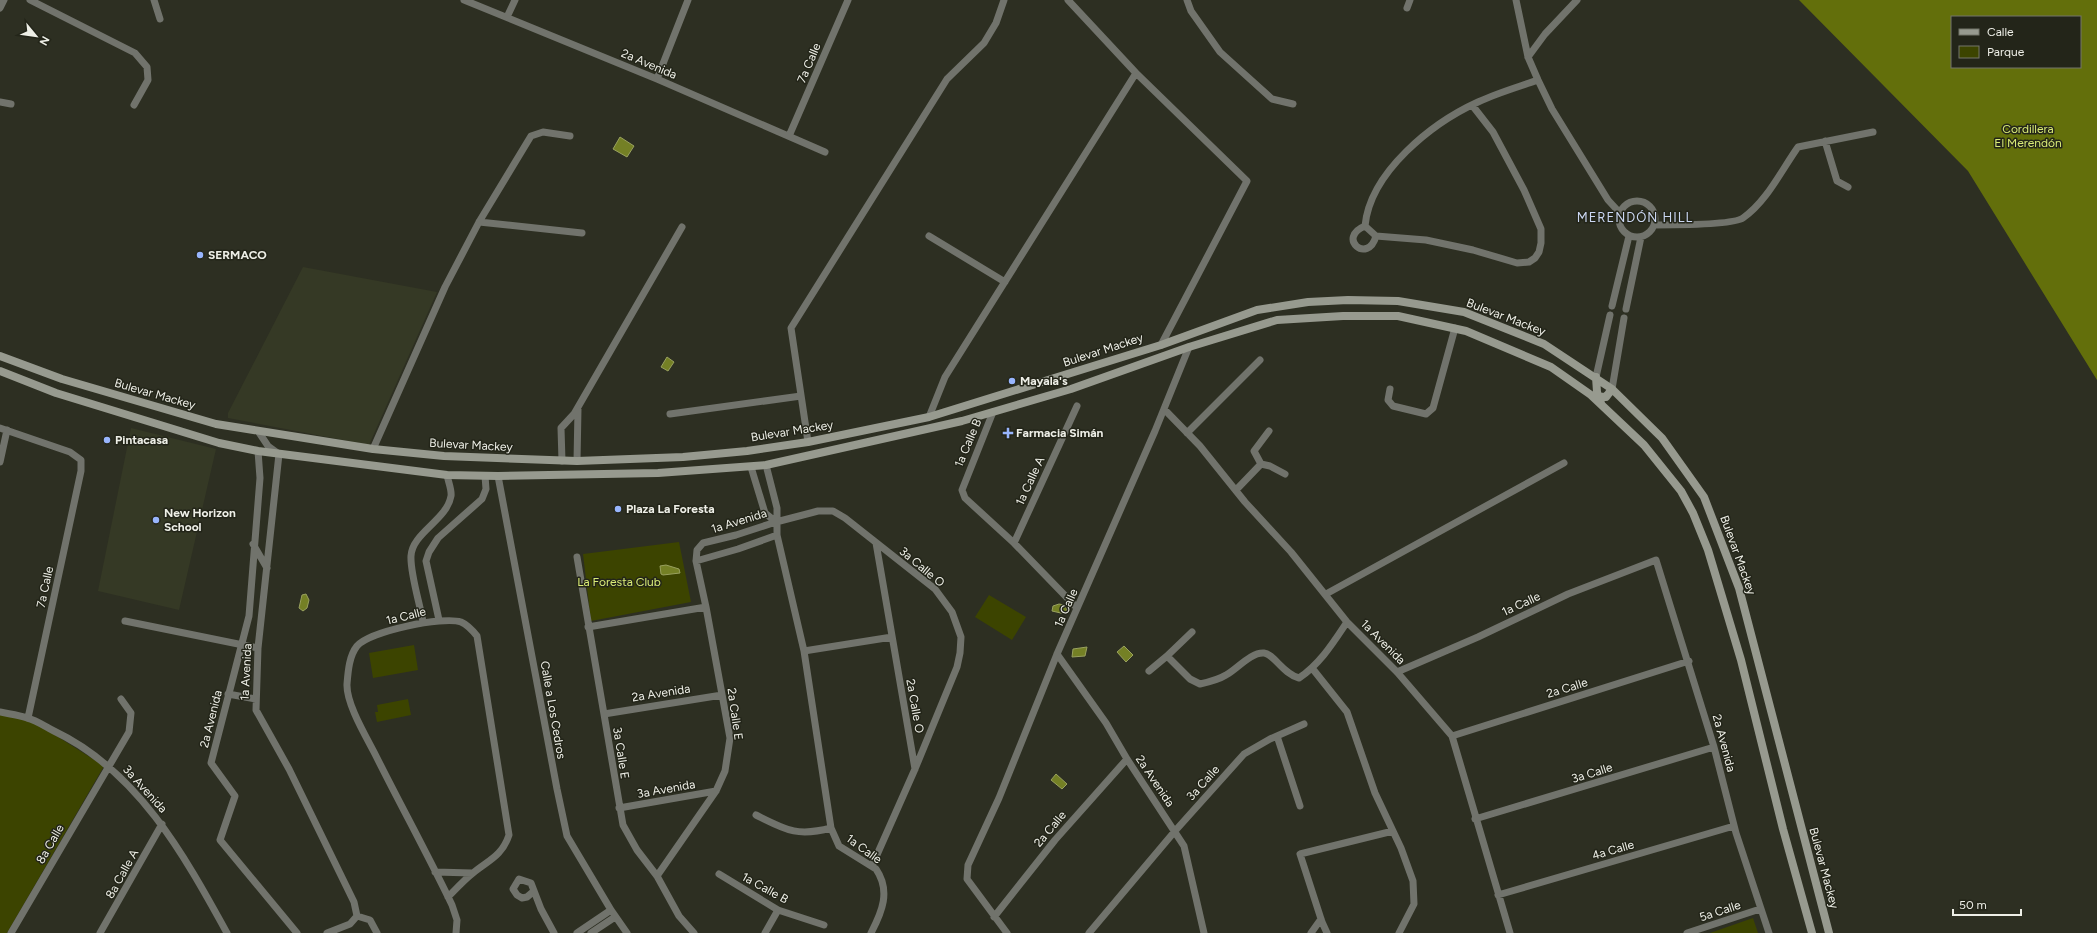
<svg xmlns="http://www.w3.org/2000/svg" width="2097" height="933" font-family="Figtree,sans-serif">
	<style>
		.built { fill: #353925 }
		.green { fill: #3c4400 }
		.forest { fill: #636f0b; fill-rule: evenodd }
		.water { fill: #748025; stroke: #99a15f }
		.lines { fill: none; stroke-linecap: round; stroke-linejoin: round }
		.street { stroke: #71736c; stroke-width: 7 }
		.secondary { stroke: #979a8f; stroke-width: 8 }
		.poi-dot { fill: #98b5fd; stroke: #232519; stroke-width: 1.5 }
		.labels { text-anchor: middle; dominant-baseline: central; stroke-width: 3; stroke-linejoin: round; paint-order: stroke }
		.street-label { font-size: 12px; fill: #eeefe7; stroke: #232519 }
		.park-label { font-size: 12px; fill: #d9eb76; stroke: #232519 }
		.poi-label { font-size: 12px; font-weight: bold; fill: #eeefe7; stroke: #232519; text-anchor: start }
		.neighbourhood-label { font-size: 13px; letter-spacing: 1px; fill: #cbd7f2; stroke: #232519 }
	</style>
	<rect width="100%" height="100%" fill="#2d2f22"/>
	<!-- built -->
	<path class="built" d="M303,267l134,25 -68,153 -141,-27v-5z
		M131,428l85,21 -37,161 -81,-19z"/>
	<!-- green -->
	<path class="green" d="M679,542l12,60 -100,19 -8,-67z
		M989,595l37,22 -14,23 -37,-23z
		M414,645l4,25 -45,8 -4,-25z
		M408,699l3,16 -34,7 -2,-10h3l-1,-7z
		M0,712l28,6 76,48 -97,167h-7z
		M1753,918l5,15h-48z"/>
	<!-- forest -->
	<path class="forest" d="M1799,0h298v380l-129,-209zM1952,17h128v50h-128z"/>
	<!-- water -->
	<path class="water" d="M620,137l14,9 -7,11 -14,-8z
		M667,357l7,5 -6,9 -7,-4z
		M666,565l13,4 1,4 -17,2 -2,-1 -1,-8z
		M306,594l3,6 -2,8 -4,3 -4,-3 3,-13z
		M1059,604l5,1 3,4 -2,5 -13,-3 1,-5z
		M1124,646l9,9 -7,7 -9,-10z
		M1087,647l-2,9 -13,1 1,-8z
		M1056,774l11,10 -5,5 -11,-9z"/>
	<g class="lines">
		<!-- street -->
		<path class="street" d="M30,0l105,53 12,14 1,13 -14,25
			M154,0l6,19
			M464,0l193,79 168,73
			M1068,0l68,73 111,108 -86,164
			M1187,0l4,11 29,41 52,47 21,5
			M1516,0l12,57 10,23 14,29 56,91 12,13
			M0,8l4,-8
			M1407,8l3,-8
			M507,17l8,-17
			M1528,57l17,-23 32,-34
			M657,79l31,-79
			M0,102l11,2
			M1472,105l21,27 31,58 17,39v14l-2,9 -4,6 -6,4 -12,1 -44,-13 -47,-10 -50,-4 -11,-10c5,-54 67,-103 113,-124 19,-9 40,-15 60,-22
			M789,136l59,-136
			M1825,141l12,40 11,6
			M1619 219a18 18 0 1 1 36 0a18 18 0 1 1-36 0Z
			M479,222l103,11
			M1654,225c16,0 79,0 89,-7 24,-17 38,-47 55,-71l75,-15
			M1365,226c-29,12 3,39 11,10
			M929,236l76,46
			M1612,306l17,-70
			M1626,309l15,-72
			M1596,377l14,-62
			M1390,389l-2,11 5,6 33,8 7,-6 22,-80
			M1612,389l12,-71
			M1164,409l36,37 45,56 46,50 56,70 50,50 55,64 58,197
			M993,412l-31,78 3,8 49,45 63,65
			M670,414l131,-18
			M929,417l16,-40 191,-304
			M0,428l70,24 11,8v11l-53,247
			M258,431l10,15 11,8 -21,194 -2,62 33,59 65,133 3,14
			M1187,433l73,-73
			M808,442l-17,-114 156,-249 37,-36 12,-20 8,-23
			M373,449l72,-162 34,-65 52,-86 12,-4 27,4
			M258,451l2,27 -11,138 -38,147 24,33 -15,44 77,93
			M562,461l-1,-33 13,-14 108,-187
			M577,461l1,-52
			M0,462l7,-32
			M1261,464l-7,-13 15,-20
			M766,465l11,43v27l27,116 27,177 8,18 37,23c15,22 6,43 -5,64
			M751,467l14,46 11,9
			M498,476l59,313 10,47 44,74 16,23
			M1236,490l25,-26 9,2 15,8
			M876,543l39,226
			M1014,543l63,-137
			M253,544l14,24
			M577,557l46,268 14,25 20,26 22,40 15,17
			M696,561l42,-12 39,-14
			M1326,594l238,-131
			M439,620l-13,-59 3,-9 9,-14 44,-39 4,-10 -1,-13
			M125,621l133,27
			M423,622c-3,-18 -13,-49 -12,-66 1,-23 36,-36 40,-60 1,-6 -3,-15 -4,-21
			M588,627l118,-20
			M1192,632l-25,24 23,23 10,5c9,-2 18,-4 26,-9 11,-6 25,-23 38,-22 10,1 19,21 35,25 21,-14 34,-35 48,-56
			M804,651l88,-14
			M1057,654l49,69 21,36 57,87 20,87
			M1312,668l35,44 28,81 26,55 12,33 1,23 -15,29
			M1149,671l18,-15
			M1397,672l81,-35 90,-43 88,-34 58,187 22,86 33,100
			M228,694l28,5
			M0,712c9,2 18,3 27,6 9,2 19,9 27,13 84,40 130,124 173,202
			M604,714l118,-19
			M1277,736l23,70
			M1452,736l237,-75
			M619,808l97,-17
			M756,815c30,15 41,22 75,13
			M1475,819l239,-72
			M435,872l37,1
			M719,874l59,36 46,15
			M657,876l59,-85 9,-20 5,-33 -24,-131 -10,-46 1,-11 6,-7 33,-8 40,-13 42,-11h15l12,7 90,71 17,23 9,25 -1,16 -3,14 -42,102 -43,97
			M534,891l-7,6 -5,1 -5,-3 -4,-6 6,-10 12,4 10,26 13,24
			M1498,895l236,-69
			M448,897c8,-8 16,-17 25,-24 16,-13 29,-17 36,-38l-32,-199c-4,-5 -9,-11 -16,-14 -18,-6 -91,9 -104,24 -8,10 -9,26 -10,38 -1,20 20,54 29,72 25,50 52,99 76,149l5,15 -1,13
			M357,916l13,4 7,13
			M994,917l61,-77 72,-81
			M11,933l118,-201 2,-19 -10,-14
			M100,933l62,-109
			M327,933l23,-9 7,-8
			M577,933l34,-23
			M591,933l24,-16
			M765,933l13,-23
			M1007,933l-40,-54 1,-14 31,-67 58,-144 98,-223 34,-84
			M1089,933l86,-102 69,-77 26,-15 34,-15
			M1311,933l10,-14
			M1327,933l-5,-11 -22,-68 93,-23
			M1687,933l73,-24"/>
		<!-- secondary -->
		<path class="secondary" d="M0,356l62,23 154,45 157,25 71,7 133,5 106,-4 64,-6 61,-9 121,-25 232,-72 96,-35 51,-8 40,-2 50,1 66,11 80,32 68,45 50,49 42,59 35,91 90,345
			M0,371l56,22 163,50 39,8 189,24 51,1 160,-3 108,-8 196,-44 109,-32 118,-42 88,-27 66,-4h55l68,15 85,36 40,28 53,50 37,46 12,22 15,37 33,110 42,169 29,104
			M1596,377l1,15 4,11
			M1595,396l11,1 6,-8"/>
	</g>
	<!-- markers -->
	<g class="poi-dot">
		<circle cx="200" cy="255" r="4"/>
		<circle cx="1012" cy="381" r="4"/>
		<path d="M1006 427h4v4h4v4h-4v4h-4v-4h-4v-4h4z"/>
		<circle cx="107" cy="440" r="4"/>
		<circle cx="618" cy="509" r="4"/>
		<circle cx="156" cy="520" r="4"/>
	</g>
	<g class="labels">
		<!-- street labels -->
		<g class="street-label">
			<text transform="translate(809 63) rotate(-67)">7a Calle</text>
			<text transform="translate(649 64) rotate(23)">2a Avenida</text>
			<text transform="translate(1506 317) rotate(21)">Bulevar Mackey</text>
			<text transform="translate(1103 350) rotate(-18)">Bulevar Mackey</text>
			<text transform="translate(155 394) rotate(16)">Bulevar Mackey</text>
			<text transform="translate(792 431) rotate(-9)">Bulevar Mackey</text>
			<text transform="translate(968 443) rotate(-67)">1a Calle B</text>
			<text transform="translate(471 445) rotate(3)">Bulevar Mackey</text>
			<text transform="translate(1030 481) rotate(-65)">1a Calle A</text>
			<text transform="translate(739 521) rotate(-17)">1a Avenida</text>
			<text transform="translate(1738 555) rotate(70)">Bulevar Mackey</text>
			<text transform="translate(922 567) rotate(40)">3a Calle O</text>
			<text transform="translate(45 587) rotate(-78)">7a Calle</text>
			<text transform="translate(1521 604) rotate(-25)">1a Calle</text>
			<text transform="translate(1066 608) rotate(-66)">1a Calle</text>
			<text transform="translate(406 616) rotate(-14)">1a Calle</text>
			<text transform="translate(1383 642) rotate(45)">1a Avenida</text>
			<text transform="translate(246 672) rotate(-87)">1a Avenida</text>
			<text transform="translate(1567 688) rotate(-17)">2a Calle</text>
			<text transform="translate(661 693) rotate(-9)">2a Avenida</text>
			<text transform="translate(915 706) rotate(80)">2a Calle O</text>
			<text transform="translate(553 710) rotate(80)">Calle a Los Cedros</text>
			<text transform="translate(735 714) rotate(82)">2a Calle E</text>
			<text transform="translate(211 719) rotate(-76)">2a Avenida</text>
			<text transform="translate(1724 743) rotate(75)">2a Avenida</text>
			<text transform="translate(621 753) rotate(81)">3a Calle E</text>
			<text transform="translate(1592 773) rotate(-17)">3a Calle</text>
			<text transform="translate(1155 781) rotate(56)">2a Avenida</text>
			<text transform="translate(1203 783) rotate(-48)">3a Calle</text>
			<text transform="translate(145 789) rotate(48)">3a Avenida</text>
			<text transform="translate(666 789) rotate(-10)">3a Avenida</text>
			<text transform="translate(1050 829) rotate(-50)">2a Calle</text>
			<text transform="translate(50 844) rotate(-60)">8a Calle</text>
			<text transform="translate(864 849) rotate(36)">1a Calle</text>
			<text transform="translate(1613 850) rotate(-16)">4a Calle</text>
			<text transform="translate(1824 868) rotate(75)">Bulevar Mackey</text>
			<text transform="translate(122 874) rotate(-61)">8a Calle A</text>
			<text transform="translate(765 888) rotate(29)">1a Calle B</text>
			<text transform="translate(1720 911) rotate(-18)">5a Calle</text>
		</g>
		<!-- park labels -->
		<g class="park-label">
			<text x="2028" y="129">Cordillera<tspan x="2028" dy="14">El Merendón</tspan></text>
			<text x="619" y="582">La Foresta Club</text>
		</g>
		<!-- poi labels -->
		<g class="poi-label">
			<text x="208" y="255">SERMACO</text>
			<text x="1020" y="381">Mayala's</text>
			<text x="1016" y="433">Farmacia Simán</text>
			<text x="115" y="440">Pintacasa</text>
			<text x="626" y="509">Plaza La Foresta</text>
			<text x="164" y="513">New Horizon<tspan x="164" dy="14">School</tspan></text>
		</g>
		<!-- neighbourhood labels -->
		<g class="neighbourhood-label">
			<text x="1635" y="217">MERENDÓN HILL</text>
		</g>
	</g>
	<!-- legend -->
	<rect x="1951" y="16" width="130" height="52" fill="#232519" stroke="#74766b"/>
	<rect x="1959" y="29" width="20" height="6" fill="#979a8f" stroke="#74766b"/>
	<text x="1987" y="36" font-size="12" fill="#eeefe7">Calle</text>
	<rect x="1959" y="46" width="20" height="12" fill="#3c4400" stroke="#74766b"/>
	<text x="1987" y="56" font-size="12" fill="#eeefe7">Parque</text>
	<!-- north arrow -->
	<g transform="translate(36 36) rotate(119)" stroke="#232519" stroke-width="3" paint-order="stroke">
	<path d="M0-3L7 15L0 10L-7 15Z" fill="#eeefe7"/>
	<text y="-6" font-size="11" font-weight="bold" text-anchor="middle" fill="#eeefe7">N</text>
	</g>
	<!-- scale -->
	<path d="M1953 909v6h68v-6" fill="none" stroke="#eeefe7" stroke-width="2"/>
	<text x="1959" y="909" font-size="12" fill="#eeefe7" stroke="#232519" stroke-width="3" paint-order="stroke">50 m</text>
</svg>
